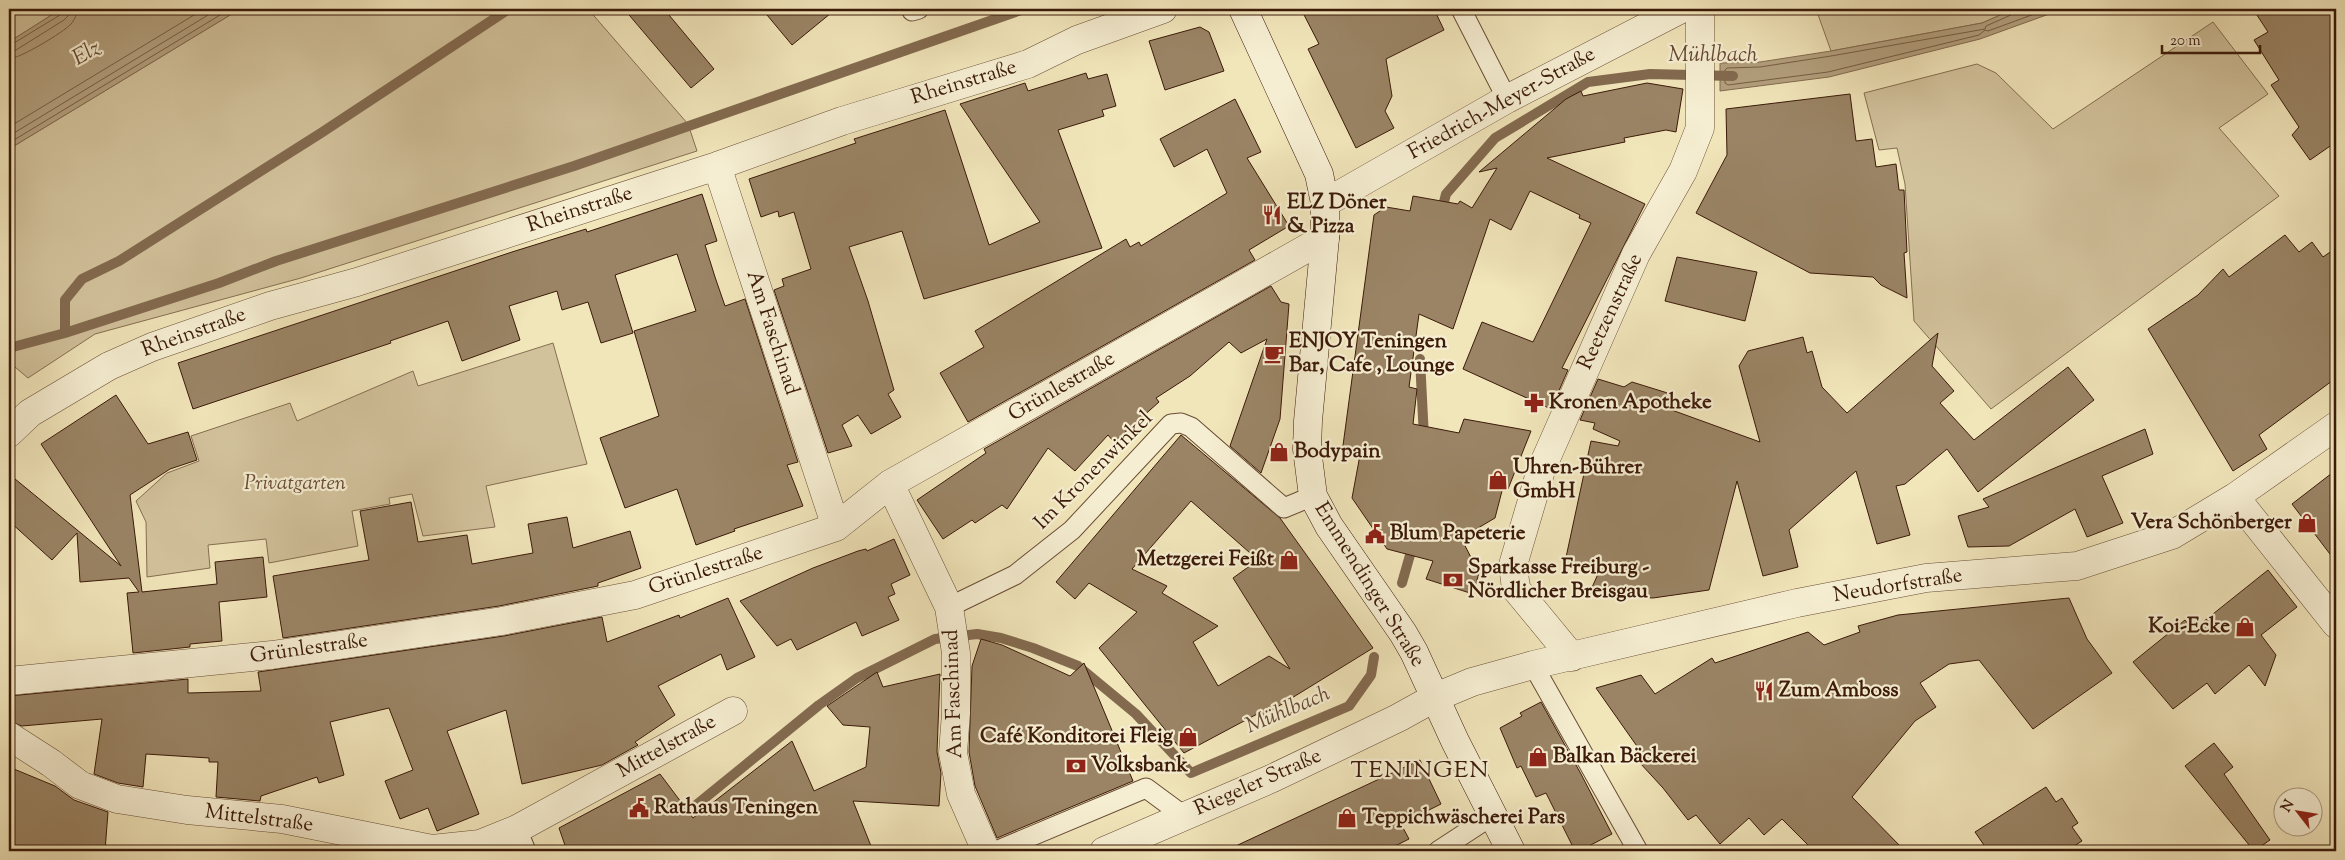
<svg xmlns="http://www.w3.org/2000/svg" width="2345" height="860" font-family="'Sorts Mill Goudy',serif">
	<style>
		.green { fill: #d2c29c; stroke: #866e52 }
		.water { fill: #b3a07e; stroke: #836a4f }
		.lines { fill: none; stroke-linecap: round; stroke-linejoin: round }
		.shore { stroke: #775d44; stroke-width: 1 }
		.stream { stroke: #836a4f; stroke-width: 10 }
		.building { fill: #9a8465; stroke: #3b1a09; fill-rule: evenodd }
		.lane-casing { stroke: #684d35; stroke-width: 21 }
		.street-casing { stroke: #684d35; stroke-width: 29 }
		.secondary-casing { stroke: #3b1a09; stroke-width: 29 }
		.lane { stroke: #f6eed2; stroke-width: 19 }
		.street { stroke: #f6eed2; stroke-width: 28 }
		.secondary { stroke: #f6eed2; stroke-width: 28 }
		.labels { text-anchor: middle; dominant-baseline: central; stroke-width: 4.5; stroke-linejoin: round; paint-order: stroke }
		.street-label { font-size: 21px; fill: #3b1a09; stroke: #f6eed2 }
		.poi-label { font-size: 21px; font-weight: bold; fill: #3b1a09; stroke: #f6eed2; text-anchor: start }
		.park-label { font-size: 21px; font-style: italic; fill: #684c35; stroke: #f6eed2 }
		.water-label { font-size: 22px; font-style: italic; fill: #654932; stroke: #f6eed2 }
		.quarter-label { font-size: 24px; letter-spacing: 1px; fill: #3b1a09; stroke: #f6eed2 }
	</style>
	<rect width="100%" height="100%" fill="#f1e5ba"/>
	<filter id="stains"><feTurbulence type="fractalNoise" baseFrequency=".004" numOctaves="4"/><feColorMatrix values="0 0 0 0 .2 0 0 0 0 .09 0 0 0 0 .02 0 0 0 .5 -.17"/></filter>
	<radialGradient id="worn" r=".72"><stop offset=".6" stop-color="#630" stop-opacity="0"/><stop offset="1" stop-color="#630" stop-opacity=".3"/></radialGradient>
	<!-- green -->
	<path class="green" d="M9,9h52l-52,33z
		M240,9h348l100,115 9,27 -396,127 -206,56 -67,44 -19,-16v-213z
		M1816,9h198l-32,14 -151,28z
		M2213,22l55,72 -49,34 60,68 -288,213 -77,-88 -9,-137 -8,-36 -18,2 -15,-57 113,-29 19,9 57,56z
		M553,343l34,121 -101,22 9,41 -72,9 -11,-42 -23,4 1,6 -38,7 6,35 -89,17 -3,-24 -58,6 2,23 -63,9 -1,-55 -10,-21 31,-28 32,-12 -8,-25 99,-33 7,18 116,-50 5,15z"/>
	<!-- water -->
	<path class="water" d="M61,9h179l-231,140v-107z
		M2014,9h49l-83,30 -151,38 -109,14v-28l40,-1 71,-11 151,-28z"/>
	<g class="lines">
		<!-- shore -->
		<path class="shore" d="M2014,9l-3,6 -25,11 -1,3 -154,27 -71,11 -33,1 -2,2v13l3,2 100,-13 151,-37 6,-5 3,1 60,-22
			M9,46l51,-31 3,-6
			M9,52l7,-2 48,-30 4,-4 1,-7
			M9,59c10,0 55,-27 62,-35 4,-5 6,-10 6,-15
			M9,127l195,-118
			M9,136l209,-127
			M9,143l221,-134"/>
		<!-- stream -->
		<path class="stream" d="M1441,214l5,-20 49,-56 93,-56 62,-8 83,2
			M65,333v-33l17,-21 37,-18 202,-128 188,-124
			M9,348l56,-15 154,-50 57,-22 298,-95 450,-157
			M1420,359l4,79
			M1402,583l8,-28
			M684,815l135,-110 38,-27 78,-39 42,-5 24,4 32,10 45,18 58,48 55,59 158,-67 22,-31 3,-18"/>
	</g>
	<!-- building -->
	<path class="building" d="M624,9h40l50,60 -23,19z
		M762,9h74l-44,36z
		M1301,9h133l10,21 -58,29 6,37 -7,15 9,17 -38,20 -48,-99 11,-5z
		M2253,9h83v133l-26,18 -18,-25 7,-8 -28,-42 8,-5 -25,-40 14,-8z
		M1200,27l9,5 15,39 -59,19 -16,-49z
		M1086,73l2,6 19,-5 9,32 -14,4 2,6 -46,14 44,118 -178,51 -22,-68 -53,16 19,54 26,89 -6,4 13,23 -30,17 -13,-19 -16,10 10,21 -24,7 -54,-163 10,-4 -2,-7 29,-10 -17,-57 -15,5 -1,-6 -17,6 -12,-38 107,-36 -2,-4 91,-29 44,135 51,-23 -80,-118 65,-21 3,8z
		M1647,83l36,6 -7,43 -10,-2 -42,8 1,4 -78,16 98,46 -83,164 6,2 -17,39 -88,-40 19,-47 51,20 58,-119 -12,-5 1,-3 -50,-24 -19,39 -21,-11 -37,110 -34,-15 -10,73 8,2 -4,35 46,9 5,-14 67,12 -23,58 -5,-2 -8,31 -34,20 18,35 -6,21 -47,-15 7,-18 -46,-12 -35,-51 8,-43 -18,-2 32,-238 12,-8 24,4 3,-15 45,8 2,-3 12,7 25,-40 -18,4 87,-73 15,-8 2,5z
		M1850,94l6,47 16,-2 4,28 20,-3 3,26h5l3,62 -3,1 3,45 -26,-13 -8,-8 -63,-4 -114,-60 31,-58 -1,-46z
		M1235,99l26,53 -14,6 42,68 -40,24 6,10 -287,162 -28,-49 44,-26 -9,-16 151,-92 4,8 9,-5 2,4 86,-53 -20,-44 -33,18 -14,-28z
		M702,194l15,47 -12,4 10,32 10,29 20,-7 53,163 -11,3 16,41 -69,23 1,2 -39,14 -19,-56 -52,19 -25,-70 59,-22 -25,-85 62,-20 -19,-57 -62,21 18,58 -32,10 -13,-41 -26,8 -5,-19 -48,15 11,34 -58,21 -14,-40 -58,20 1,2 -198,66 -15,-46 334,-111 74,-23 1,3z
		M2285,235l14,17 13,-10 11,15 13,-9v130l-77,57 8,14 -34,22 -85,-142 50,-34 25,-26 6,8z
		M1677,257l80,15 -12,49 -80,-20z
		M1271,286l10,16 8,2 -9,115 -19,54 -31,-27 37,-107 -26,14 -12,-11 -39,34 -34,22 3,4 -45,40 -6,-7 -33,36 -27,-23 -41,61 -5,-4 -27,18 -3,-3 -29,19 -26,-39 69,-47 -2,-4z
		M1938,333l-6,33 22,25 -14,12 34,37 94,-73 26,33 -116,92 -31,-43 -42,35 -9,2 14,49 -33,9 -21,-73 -67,59 9,37 -35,9 -26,-95 -28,109 -56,8 -64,-4 9,-20 -33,-12 26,-121 27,5 2,-5 -27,-12 2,-6 -15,-3 18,-41 26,8 8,-5 42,13 -5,14 91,33 -21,-76 9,-15 55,-14 4,16 5,-2 10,36 25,26z
		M116,395l32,49 40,-12 9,28 -27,9 -40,26 12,97 75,-8 -2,-22 48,-5 4,40 -48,5 3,39 -32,3v3l-57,6 -6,-60 12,-1 -10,-14 -49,4 -3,-49 -25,27 -43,-39v-47l112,92 -80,-122z
		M2145,429l8,25 -51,22 21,47 -36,14 -12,-28 -66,37 -41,1 -10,-31 31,-9 -6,-8z
		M1181,435l99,83 93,130 -112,69 -2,-4 -75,40 -85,-105 38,-36 -48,-29 -14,16 -19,-17zM1191,501l67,59 -25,18 57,91 -21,-13 -51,30 -25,-44 25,-16 -56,-33 5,-7 -35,-17z
		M2336,470v92l-44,-58z
		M411,502l7,40 49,-7 5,29 61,-11 -5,-29 39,-7 6,31 57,-17 11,37 -43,15v3l-99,20 -216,32 -10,-62 96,-16 -9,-49z
		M894,539l16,36 -19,9 4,10 -7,3 11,23 -37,16 -6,-14 -59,28 -6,-11 -14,7 -37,-45 73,-33 45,-17 8,-2 1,2z
		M2268,570l29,37 -36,28 15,20 -11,31 -16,-21 -34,29 -8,-11 -34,26 -40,-47 52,-42 8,10z
		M728,598l27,59 -28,13 -6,-16 -63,32 17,29 -40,27 3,3 -36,20 -80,19 -16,-74 -59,21 32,83 -42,17 -9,-23 -28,11 -15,-38 28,-11 -24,-62 -59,14 14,53 -25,8 -2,-6 -56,19 -1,5 -44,-4 2,-35h-9v-4l-63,-4 -3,33 -25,-4 -24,-9 8,-55 -80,7 -13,-5v-25l179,-17v14l73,-2 -3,-19 246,-36 98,-19 5,25 72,-27 1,3z
		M2069,598l18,41 25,34 -79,56 -54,-69 -30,4 -29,19 16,24 -21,14 -63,76 53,54h-91l-32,-32 -18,16 -15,-17 -29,26 -24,-29 -8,5 -25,-32 -23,-25 6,-4 -50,-71 45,-13 14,19 57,-36 3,5 93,-31 16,13 36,-13 -2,-6 40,-11z
		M981,639l21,6 68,31 14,-13 49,118 -136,57 -22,-52 -6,-34 3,-86z
		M877,672l6,15 57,-13 -3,78 4,21 -2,33 -86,-5 18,45 -15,5h-289l-8,-23 101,-54 33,44 99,-77 22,50 52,-24 4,-40 -27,-2 -16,-19z
		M1541,702l40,72 31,60 -33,17h-4l-29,-58 -10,4 -15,-31 -4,2 -17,-40 22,-12 -2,-3z
		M2214,743l19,24 -9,7 46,66 -16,11 -69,-85z
		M1420,760l21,44 -40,20 8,15 -24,12h-160z
		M9,767l46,19 19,14 34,12 -3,39h-96z
		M2046,787l10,15 6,-4 16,25 -6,4 10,14 -16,10h-78l-13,-19z"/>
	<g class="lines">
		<defs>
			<path id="lane" d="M1461,9l46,90
				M912,11l7,-2
				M949,607l66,-32 57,-45 99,-106 10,-1 10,4 93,81 29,-12
				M1533,665l105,186
				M517,829l9,22
				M996,851l150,-63 38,28
				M1438,851l55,-36"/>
			<path id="street" d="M717,166l119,361
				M1325,203l182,-104 174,-90
				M9,433l21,-20 79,-47 43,-19 118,-41 87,-24 360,-116 125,-45 186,-57 49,-24 86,-31
				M890,484l59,123 7,46v60l-3,40 8,41 25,57
				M2235,497l101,127
				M1572,657l-56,-68 -3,-24 28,-95 95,-216 47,-83 17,-43v-119
				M9,681l263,-26 230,-34 133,-26 201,-68 54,-43 435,-246
				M9,736l42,27 29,22 37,14 70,11 95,9 150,30 48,-5 37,-15 216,-118
				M1104,851l169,-73 125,-60 38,-21 36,-15 61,-17 264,-62 129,-25 151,-12 95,-31 63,-38 101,-71"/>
			<path id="secondary" d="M1243,9l76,165 6,29v35l-17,183 -1,28 6,47 16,30 74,107 11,19 41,89 56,110"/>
		</defs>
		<!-- lane casing -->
		<use href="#lane" class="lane-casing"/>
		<!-- street casing -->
		<use href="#street" class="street-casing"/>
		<!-- secondary casing -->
		<use href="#secondary" class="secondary-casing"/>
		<!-- lane -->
		<use href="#lane" class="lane"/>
		<!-- street -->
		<use href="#street" class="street"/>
		<!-- secondary -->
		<use href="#secondary" class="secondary"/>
	</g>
	<!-- icons -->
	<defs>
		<symbol id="restaurant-bare" viewBox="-9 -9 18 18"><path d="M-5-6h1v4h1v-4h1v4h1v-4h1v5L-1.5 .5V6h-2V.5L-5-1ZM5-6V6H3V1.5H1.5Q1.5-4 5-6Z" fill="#8f2418" stroke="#f6eed2" stroke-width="2.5" paint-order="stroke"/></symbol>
		<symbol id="cafe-bare" viewBox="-9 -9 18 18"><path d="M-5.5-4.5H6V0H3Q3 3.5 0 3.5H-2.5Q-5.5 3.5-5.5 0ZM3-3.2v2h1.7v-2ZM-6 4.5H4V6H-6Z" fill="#8f2418" stroke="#f6eed2" stroke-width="2.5" paint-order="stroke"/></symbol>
		<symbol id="pharmacy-bare" viewBox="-9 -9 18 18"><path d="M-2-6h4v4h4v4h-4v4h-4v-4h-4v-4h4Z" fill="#8f2418" stroke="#f6eed2" stroke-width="2.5" paint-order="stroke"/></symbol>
		<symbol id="shop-bare" viewBox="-9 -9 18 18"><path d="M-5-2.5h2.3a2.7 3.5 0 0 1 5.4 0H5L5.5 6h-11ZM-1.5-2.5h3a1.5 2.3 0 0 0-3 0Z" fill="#8f2418" stroke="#f6eed2" stroke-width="2.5" paint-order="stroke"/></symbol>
		<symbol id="civic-bare" viewBox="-9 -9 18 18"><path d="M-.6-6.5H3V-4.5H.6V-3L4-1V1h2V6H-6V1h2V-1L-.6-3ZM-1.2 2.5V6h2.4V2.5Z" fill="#8f2418" stroke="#f6eed2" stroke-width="2.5" paint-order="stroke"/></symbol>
		<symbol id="bank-bare" viewBox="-9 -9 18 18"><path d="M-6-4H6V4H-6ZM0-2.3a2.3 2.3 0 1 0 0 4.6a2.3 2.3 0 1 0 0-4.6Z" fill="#8f2418" stroke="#f6eed2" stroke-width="2.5" paint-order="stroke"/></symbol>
	</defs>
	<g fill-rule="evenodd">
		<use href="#restaurant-bare" x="1258" y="201" width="28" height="28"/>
		<use href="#cafe-bare" x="1260" y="340" width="28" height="28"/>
		<use href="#pharmacy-bare" x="1520" y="389" width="28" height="28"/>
		<use href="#shop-bare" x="1265" y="438" width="28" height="28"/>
		<use href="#shop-bare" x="1484" y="466" width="28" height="28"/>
		<use href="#shop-bare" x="2293" y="509" width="28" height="28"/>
		<use href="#civic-bare" x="1361" y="520" width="28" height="28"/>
		<use href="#shop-bare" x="1275" y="546" width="28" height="28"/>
		<use href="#bank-bare" x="1439" y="566" width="28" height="28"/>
		<use href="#shop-bare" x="2231" y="613" width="28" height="28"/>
		<use href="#restaurant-bare" x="1750" y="677" width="28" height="28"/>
		<use href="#shop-bare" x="1174" y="723" width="28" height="28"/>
		<use href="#shop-bare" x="1524" y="743" width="28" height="28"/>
		<use href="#bank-bare" x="1062" y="752" width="28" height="28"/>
		<use href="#civic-bare" x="625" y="794" width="28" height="28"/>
		<use href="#shop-bare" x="1333" y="804" width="28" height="28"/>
	</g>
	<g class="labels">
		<!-- street labels -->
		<g class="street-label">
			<text transform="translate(964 83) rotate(-17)">Rheinstraße</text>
			<text transform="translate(1502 104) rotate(-29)">Friedrich-Meyer-Straße</text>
			<text transform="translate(580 210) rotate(-18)">Rheinstraße</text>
			<text transform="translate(1611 312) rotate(-65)">Reetzenstraße</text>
			<text transform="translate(194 333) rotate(-20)">Rheinstraße</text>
			<text transform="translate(772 333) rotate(72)">Am Faschinad</text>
			<text transform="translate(1062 387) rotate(-30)">Grünlestraße</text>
			<text transform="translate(1094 471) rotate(-45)">Im Kronenwinkel</text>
			<text transform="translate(706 571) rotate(-18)">Grünlestraße</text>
			<text transform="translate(1369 585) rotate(58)">Emmendinger Straße</text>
			<text transform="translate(1898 586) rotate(-9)">Neudorfstraße</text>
			<text transform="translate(309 649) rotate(-8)">Grünlestraße</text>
			<text transform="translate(954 694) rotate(-92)">Am Faschinad</text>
			<text transform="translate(667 747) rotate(-29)">Mittelstraße</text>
			<text transform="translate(1258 783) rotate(-24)">Riegeler Straße</text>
			<text transform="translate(259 819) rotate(7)">Mittelstraße</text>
		</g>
		<!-- poi labels -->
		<g class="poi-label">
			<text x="1287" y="203">ELZ Döner<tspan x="1287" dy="24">&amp; Pizza</tspan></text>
			<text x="1289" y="342">ENJOY Teningen<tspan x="1289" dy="24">Bar, Cafe , Lounge</tspan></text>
			<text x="1549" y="403">Kronen Apotheke</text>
			<text x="1294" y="452">Bodypain</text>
			<text x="1513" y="468">Uhren-Bührer<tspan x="1513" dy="24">GmbH</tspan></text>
			<text x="2292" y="523" text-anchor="end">Vera Schönberger</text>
			<text x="1390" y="534">Blum Papeterie</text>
			<text x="1274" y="560" text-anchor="end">Metzgerei Feißt</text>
			<text x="1468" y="568">Sparkasse Freiburg -<tspan x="1468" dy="24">Nördlicher Breisgau</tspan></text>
			<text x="2230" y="627" text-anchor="end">Koi-Ecke</text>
			<text x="1779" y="691">Zum Amboss</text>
			<text x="1173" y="737" text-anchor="end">Café Konditorei Fleig</text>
			<text x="1553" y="757">Balkan Bäckerei</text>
			<text x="1091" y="766">Volksbank</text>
			<text x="654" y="808">Rathaus Teningen</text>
			<text x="1362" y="818">Teppichwäscherei Pars</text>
		</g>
		<!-- park labels -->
		<g class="park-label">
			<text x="295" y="484">Privatgarten</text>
		</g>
		<!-- water labels -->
		<g class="water-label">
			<text transform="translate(87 54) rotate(-30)">Elz</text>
			<text x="1713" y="56">Mühlbach</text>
			<text transform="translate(1288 711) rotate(-23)">Mühlbach</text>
		</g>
		<!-- quarter labels -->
		<g class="quarter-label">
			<text x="1420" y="771">TENINGEN</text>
		</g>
	</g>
	<!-- margin -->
	<rect width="2345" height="860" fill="none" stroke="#f1e5ba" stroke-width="30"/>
	<rect x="10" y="10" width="2325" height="840" fill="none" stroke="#3b1a09" stroke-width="2.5"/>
	<rect x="15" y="15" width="2315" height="830" fill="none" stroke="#3b1a09"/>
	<!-- north arrow -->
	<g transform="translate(2298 812) rotate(301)"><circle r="24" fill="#f6eed2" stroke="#ab9982"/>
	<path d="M0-4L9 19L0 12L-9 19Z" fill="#8f2418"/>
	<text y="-8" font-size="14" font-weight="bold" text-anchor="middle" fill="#3b1a09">N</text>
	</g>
	<!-- scale -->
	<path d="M2162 45v8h98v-8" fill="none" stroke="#3b1a09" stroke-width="2.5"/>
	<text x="2170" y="45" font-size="15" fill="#3b1a09" stroke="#f6eed2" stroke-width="4" paint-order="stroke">20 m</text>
	<rect width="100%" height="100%" filter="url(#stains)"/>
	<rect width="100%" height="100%" fill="url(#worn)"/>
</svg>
